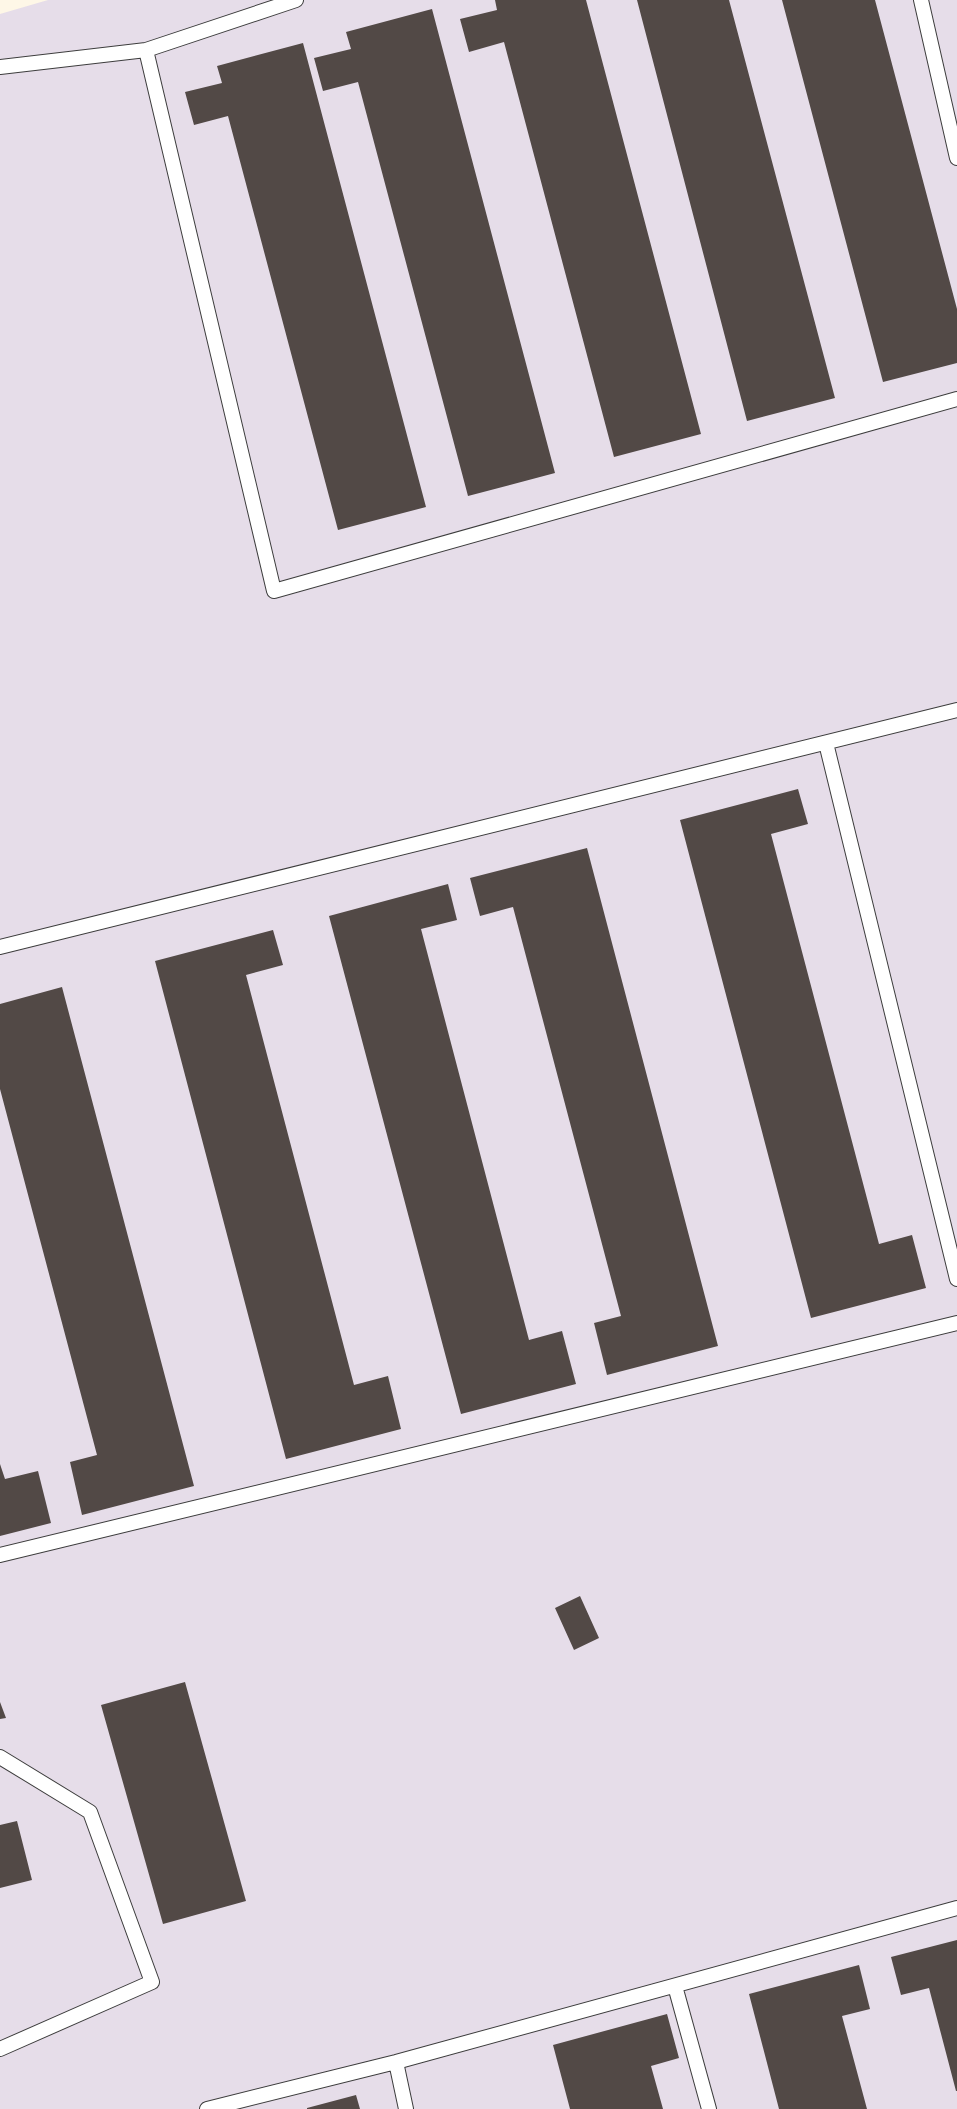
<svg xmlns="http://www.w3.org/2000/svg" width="957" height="2109" font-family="'Source Serif 4',serif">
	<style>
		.industrial { fill: #e6dde9 }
		.building { fill: #524946 }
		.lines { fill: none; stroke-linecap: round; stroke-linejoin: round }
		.lane-casing { stroke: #3d3d3d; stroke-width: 16 }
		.lane { stroke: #fff; stroke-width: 14 }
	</style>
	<rect width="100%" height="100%" fill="#fef7e7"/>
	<!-- industrial -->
	<path class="industrial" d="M48,0h909v2109h-957v-2095z"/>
	<!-- building -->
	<path class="building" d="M495,0h91l115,434 -87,23 -110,-415 -35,10 -9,-33 37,-9z
		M637,0h92l106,398 -88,23z
		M782,0h93l82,309v54l-74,19z
		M432,9l123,464 -87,23 -110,-414 -35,9 -9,-33 37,-9 -5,-17z
		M303,43l123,464 -88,23 -110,-414 -34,9 -9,-33 37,-9 -5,-17z
		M798,789l10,35 -37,10 108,410 33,-9 14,53 -115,30 -131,-498z
		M587,848l131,498 -111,29 -13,-52 27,-7 -108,-409 -33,9 -10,-38z
		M448,884l9,36 -36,9 108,411 33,-9 14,53 -115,30 -132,-498z
		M273,930l10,35 -37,10 108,410 34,-9 13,53 -115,30 -131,-498z
		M62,987l132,499 -112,29 -12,-53 27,-7 -97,-366v-85z
		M0,1464l5,15 33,-8 13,52 -51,13z
		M580,1596l19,42 -25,12 -19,-42z
		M185,1682l61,219 -83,23 -62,-219z
		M0,1702l6,16 -6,1z
		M17,1821l15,59 -32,8v-63z
		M957,1940v151h-1l-27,-103 -28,7 -10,-38z
		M859,1965l11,44 -28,7 25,93h-88l-30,-115z
		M667,2014l12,44 -28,8 12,43h-93l-17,-64z
		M356,2095l4,14h-53v-1z"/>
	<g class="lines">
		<defs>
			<path id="lane" d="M921,0l36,158
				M146,50l128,541 683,-192
				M0,67l146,-17 150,-50
				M826,743l131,536
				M0,947l957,-237
				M0,1555l957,-232
				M0,1757l90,55 62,170 -152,67
				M675,1986l34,123
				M396,2062l10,47
				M207,2109l189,-47 561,-154"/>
		</defs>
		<!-- lane casing -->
		<use href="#lane" class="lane-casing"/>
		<!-- lane -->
		<use href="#lane" class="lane"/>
	</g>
</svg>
